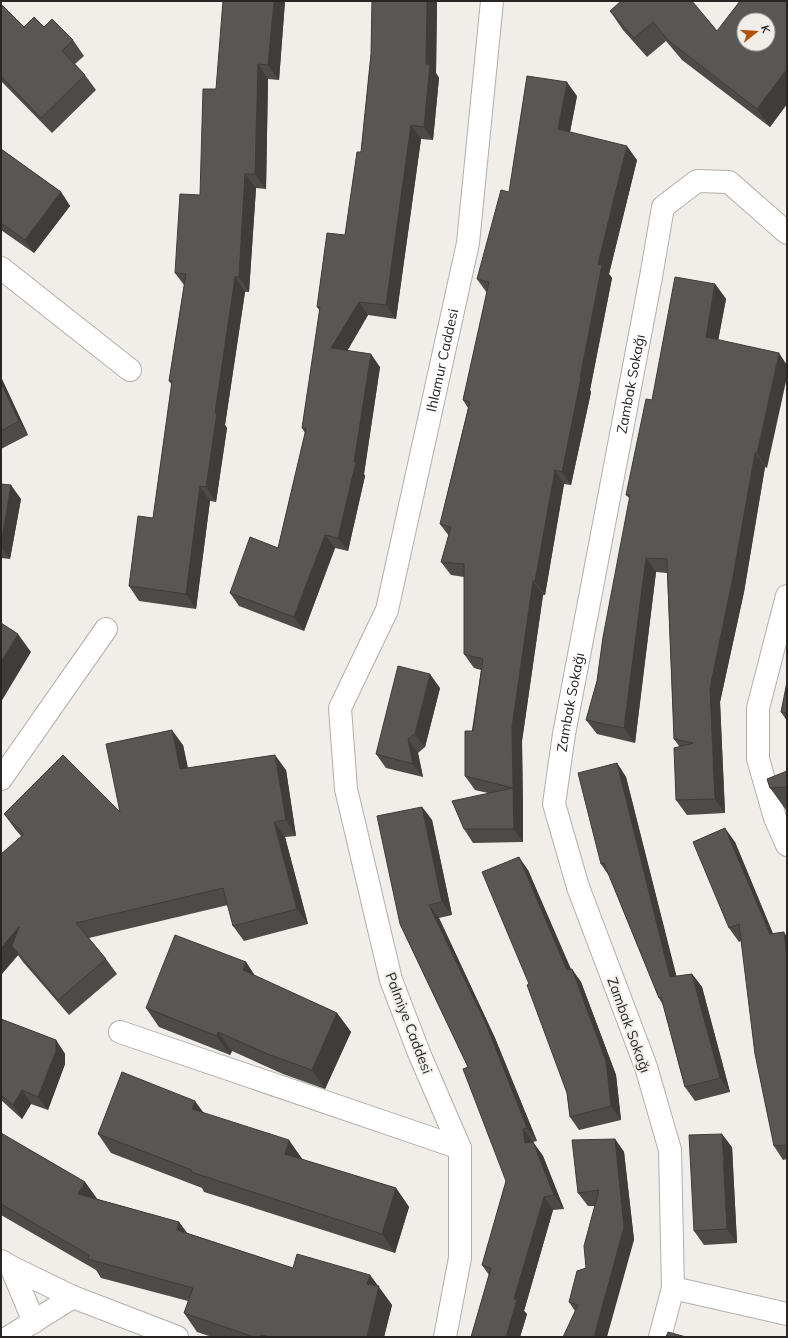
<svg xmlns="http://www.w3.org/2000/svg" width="788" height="1338" font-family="Mulish,sans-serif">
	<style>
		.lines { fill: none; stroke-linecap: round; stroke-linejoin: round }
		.minor-casing { stroke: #b2afab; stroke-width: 24 }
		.minor { stroke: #fff; stroke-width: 22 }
		.wall { fill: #4d4b47 }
		.shaded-wall { fill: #3e3d3a }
		.building { fill: #595753; stroke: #3e3d3a; fill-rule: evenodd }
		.labels { text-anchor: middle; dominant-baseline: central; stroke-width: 4; stroke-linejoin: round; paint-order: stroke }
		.street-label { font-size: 14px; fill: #272624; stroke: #f1eee9 }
	</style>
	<rect width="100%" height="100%" fill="#f1eee9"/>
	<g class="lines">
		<defs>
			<g id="minor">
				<path d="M1,268l129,102"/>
				<path d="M787,596l-29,112v51l17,59 12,27"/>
				<path d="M1,779l105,-150"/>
				<path d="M120,1032l340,116"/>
				<path d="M1,1261l10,6 62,30 104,40"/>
				<path d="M11,1267l23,55"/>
				<path d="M673,1288l114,26"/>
				<path d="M9,1337l64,-40"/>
				<path id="s1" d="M445,1337l15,-79v-110l-41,-95 -28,-73 -45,-191 -6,-81 47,-98 81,-367 24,-242"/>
				<path id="s2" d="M660,1337l13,-49 -3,-138 -24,-83 -68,-180 -24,-83 10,-70 87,-457 12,-70 34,-26 32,1 58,51"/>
			</g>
		</defs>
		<!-- minor casing -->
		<use href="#minor" class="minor-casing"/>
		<!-- minor -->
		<use href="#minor" class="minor"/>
	</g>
	<!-- wall -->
	<path class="wall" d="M285,1l-6,79 -11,-1 -2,110 -10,-1 -7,104h-4l-20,133 2,3 -11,74 -6,-1 -14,108 -57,-8 -10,-15 24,-68 19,-133 -3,-4 15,-96 -9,-12 25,-78 16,-106z
		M372,1h65l-1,72 3,5 -6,62 -12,-1 -25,180 -28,-4 -21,35 33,17 -16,107 1,2 -17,75 -13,-3 -31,83 -65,-25 -9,-13 48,-45 27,-115 -3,-5 18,-117 -3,-4 28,-72 16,-83 10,-98z
		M787,1v103l-17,23 -88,-67 -16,-19 -19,16 -24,-27 -13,-19 107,20z
		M1,4l23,23h20l29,13 11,16 -9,8 10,11 11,15 -44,43 -51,-52z
		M577,96l-7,36 67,28 -28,114 3,4 -22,112 1,2 -20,93 -7,-1 -19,111h-2l-21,146 1,101 -50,1 -9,-14 24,-36 -13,-3 -10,-14 16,-106 -7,-2 -10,-14v-77l-13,-2 -10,-13 8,-26 -9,-12 28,-116 -5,-8 24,-107 -10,-14 32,-87z
		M1,149l60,43 9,14 -36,47 -33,-23z
		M715,284l11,15 -8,41 49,128 -2,-1 -21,125 -24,110 5,111 -38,2 -11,-15 3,-54 -5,-7 -7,-166 -11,-1 -21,171 -38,-9 -11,-14 11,-39 33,-182 -4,-4 26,-95z
		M1,377l27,58 -27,14z
		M1,484l20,15 -11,60 -9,-1z
		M787,682v39l-6,-9z
		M440,688l-15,59 -7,6 5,24 -37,-9 -10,-14z
		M183,745l5,23 98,2 10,66 -11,1 23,87 -64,17 -11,-15 -5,-21 -139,33 17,21 11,15 -48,41 -46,-53 -5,-7 -17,20 20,-139 -6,-7 -11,-15 116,-2z
		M617,763l9,14 50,199 16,-2 10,13 28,105 -35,9 -10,-14 -22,-82 -4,-7 -50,-122 -8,-12z
		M787,771v39h-1l-16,-22z
		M422,807l10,13 20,95 -13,3 56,120 42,103 -4,1 10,14 21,53 -11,1 -29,101 3,3 -7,23h-49l18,-62 -7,-10 24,-84 -38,-114 -68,-143z
		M735,842l38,92 14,3v222l-4,1 -9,-14 -33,-205 -2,1 -10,-14z
		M528,870l43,99 10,13 35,93 5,45 -42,10 -9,-13 -3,-24 -38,-109z
		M246,962l9,14 82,37 14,19 -26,57 -42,-15 -51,-23 -2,4 -71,-28 -13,-19z
		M1,1019l55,21 9,14v10l-17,46 -17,-6 -9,15 -21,-19z
		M204,1113l99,47 93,28 13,19 -14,46 -191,-61 -2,-4 -91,-35 -13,-19z
		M1,1133l84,49 12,17 82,23 8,11 106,35 77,7 22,30 -8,32h-172l-15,-5 -13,-19 4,-12 -87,-23 -5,-8 -95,-55z
		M615,1139l9,13 10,88 -59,71 -6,-9 17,-34 9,-62h-7l-10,-13z
		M732,1147l5,96 -33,2 -10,-14z"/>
	<!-- shaded-wall -->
	<path class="shaded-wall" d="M274,1h11l-6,79 -11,-15z
		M427,1h10l-1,72 3,5 -6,62 -9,-13 2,-63z
		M258,64l10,15 -2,110 -11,-15z
		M787,69v35l-17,23 -13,-18z
		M567,82l10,14 -9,46 -10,-13z
		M411,125l10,14 -25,180 -10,-14z
		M627,146l10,14 -28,114 3,4 -22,112 1,2 -20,93 -9,-13 36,-208z
		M245,174l11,14 -7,104 -10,-15z
		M61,192l9,14 -36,47 -9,-13z
		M235,277l10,15 -20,133 2,3 -11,74 -10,-15 9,-74z
		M715,284l11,15 -10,53 -10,-15z
		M359,302l9,13 -27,47 -10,-14z
		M779,353l8,12v12l-20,91 -10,-15z
		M371,354l9,13 -16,107 1,2 -17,75 -10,-13 16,-76z
		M1,377l27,58 -9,-14 -18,-38z
		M755,453l10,14 -21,125 -24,110 5,111 -10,-14 -5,-111z
		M555,470l9,14 -19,111 -10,-14z
		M11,485l10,14 -11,60 -9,-13z
		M200,486l10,15 -14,108 -10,-15z
		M325,535l10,13 -31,83 -10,-14z
		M646,558l10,14 -21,171 -11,-15z
		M533,581l10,14 -21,146 1,61 -10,-14 -1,-61z
		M18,634l13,18 -30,50v-40z
		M430,674l10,14 -15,59 -10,-13z
		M172,730l11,15 8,39 -11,-15z
		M408,739l10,14 5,24 -10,-13z
		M275,755l11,15 10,66 -10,-16z
		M617,763l9,14 54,213 -10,-13z
		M513,788l10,14v40l-9,-13z
		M422,807l10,13 20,95 -10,-13z
		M274,822l11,15 23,87 -11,-15z
		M725,828l10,14 44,106 -9,-14z
		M519,857l9,13 49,114 -10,-14z
		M429,905l10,13 56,120 42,103 -10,-13z
		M19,927l-7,19 6,9 -17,20v-27z
		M784,932l3,5v20z
		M246,962l13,20 -16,-12z
		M572,969l9,13 35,93 5,45 -10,-14z
		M692,974l10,13 28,105 -10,-14z
		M337,1013l14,19 -26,57 -13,-19z
		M218,1032l14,19 -2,4 -13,-19z
		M56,1040l9,14v10l-17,46 -10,-13z
		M22,1090l9,14 -9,15 -9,-14z
		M195,1101l14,19 -17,-11z
		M523,1129l10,13 -8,1z
		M722,1134l10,13 5,96 -10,-14z
		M615,1139l9,13 10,88 -27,97h-13z
		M289,1140l14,20 -18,-6z
		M533,1142l10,14 21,53 -10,-14z
		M85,1182l13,18 -20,-6z
		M396,1188l13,19 -14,46 -13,-19z
		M544,1197l9,13 -29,101 3,3 -7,23h-14l8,-38z
		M179,1222l13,18 -15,-10z
		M370,1275l22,30 -8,32h-17v-53z"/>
	<!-- building -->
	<path class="building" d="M223,1h51l-6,64 -10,-1 -3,110h-10l-6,103h-4l-20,136h2l-11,74 -6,-1 -14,108 -57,-8 9,-70 15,2 19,-137h-3l17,-107 -11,-1 5,-79 20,1 3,-106h13z
		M372,1h55l-1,63h4l-6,63 -13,-2 -25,180 -27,-3 -28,46 40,6 -17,108h2l-18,76 -13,-3 -31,82 -64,-24 20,-56 28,11 28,-119 -4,-1 18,-121h-3l10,-74 18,2 12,-83h4l10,-98z
		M621,1h71l25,30 23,-30h47v68l-30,40 -88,-68 -16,-19 -19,16 -24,-27zM744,20h24v24h-24z
		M1,4l23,23 10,-10 10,10 8,-8 21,21 -11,11 23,24 -44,43 -40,-42z
		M527,76l40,6 -9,47 69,17 -29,118 4,1 -22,113h1l-19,94 -7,-2 -20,111h-2l-21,146 1,61 -48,-12v-45h8l10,-72 -19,-5v-90l-23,-2 10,-35 -11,-3 30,-122 -7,-2 26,-118 -12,-3 24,-89 8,2z
		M1,149l60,43 -36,48 -24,-17z
		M675,277l40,7 -9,53 73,16 -22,100h-2l-22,124 -23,111 5,111 -39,1 -2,-52 19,-5 -19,-4 -7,-180 -21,-1 -22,170 -38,-8 11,-39 6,-44 27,-142h-4l20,-96 6,1z
		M1,383l18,38 -18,10z
		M1,484l10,1 -10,60z
		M1,623l17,11 -17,28z
		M398,666l32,8 -15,60 -7,5 5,25 -37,-10z
		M787,682v31l-6,-1z
		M172,730l8,39 95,-14 11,65 -12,2 23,87 -64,17 -10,-38 -147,35 30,36 -48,41 -46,-54 7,-19 -18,21v-94l23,-20 -20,-20 59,-59 57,57 -14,-68z
		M617,763l53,214 22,-3 28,104 -35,9 -24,-90 -2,1 -55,-135 -3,1 -23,-91z
		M787,771v16l-17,1 -3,-9z
		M513,788l1,41h-50l-12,-28z
		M422,807l20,95 -13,3 57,119 41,104 -4,1 2,14 8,-1 21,53 -10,2 -30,102 3,1 -11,37h-35l20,-69 -9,-3 24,-84 -43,-112 5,-2 -68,-143 -23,-108z
		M725,828l45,106 14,-2 3,25v188l-13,1 -19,-92 -16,-130 -10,4 -36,-86z
		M519,857l48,113 5,-1 34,92 5,45 -41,11 -3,-24 -40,-108 2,-1 -47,-112z
		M175,935l71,27 -3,8 94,43 -25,57 -42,-15 -52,-23 -1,4 -71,-28z
		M1,1019l55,21v11l-18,46 -16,-7 -9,15 -12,-10z
		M122,1072l73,29 -3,8 97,31 -4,14 111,34 -14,46 -191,-62 1,-2 -94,-36z
		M1,1133l84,49 -7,12 101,28 -2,8 116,38 4,-14 73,21 -3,9 12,2 -12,51h-97l-9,-2 -1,2h-6l-70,-24 9,-25 -105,-29 1,-4 -88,-51z
		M722,1134l5,95 -33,2 -5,-96z
		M615,1139l9,88 -30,110h-31l15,-32 -9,-3 8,-31 9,-3 -2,-22 15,-56 -21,3 -6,-53z
		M668,1332l18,5h-20z"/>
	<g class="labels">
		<!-- street labels -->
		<g class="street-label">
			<text stroke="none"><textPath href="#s1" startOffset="1014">Ihlamur Caddesi</textPath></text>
			<text stroke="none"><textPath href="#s2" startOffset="981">Zambak Sokağı</textPath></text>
			<text stroke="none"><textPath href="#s2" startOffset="657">Zambak Sokağı</textPath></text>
			<text transform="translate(409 1023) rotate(69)">Palmiye Caddesi</text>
			<text transform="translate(629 1025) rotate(70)">Zambak Sokağı</text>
		</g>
	</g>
	<!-- border -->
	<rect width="788" height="1338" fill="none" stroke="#272624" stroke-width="4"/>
	<!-- north arrow -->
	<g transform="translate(756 32) rotate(73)"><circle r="19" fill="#f1eee9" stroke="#a09e9a"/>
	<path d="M0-3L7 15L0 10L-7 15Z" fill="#b15108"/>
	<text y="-6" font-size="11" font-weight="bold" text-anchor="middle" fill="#272624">K</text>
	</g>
</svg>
